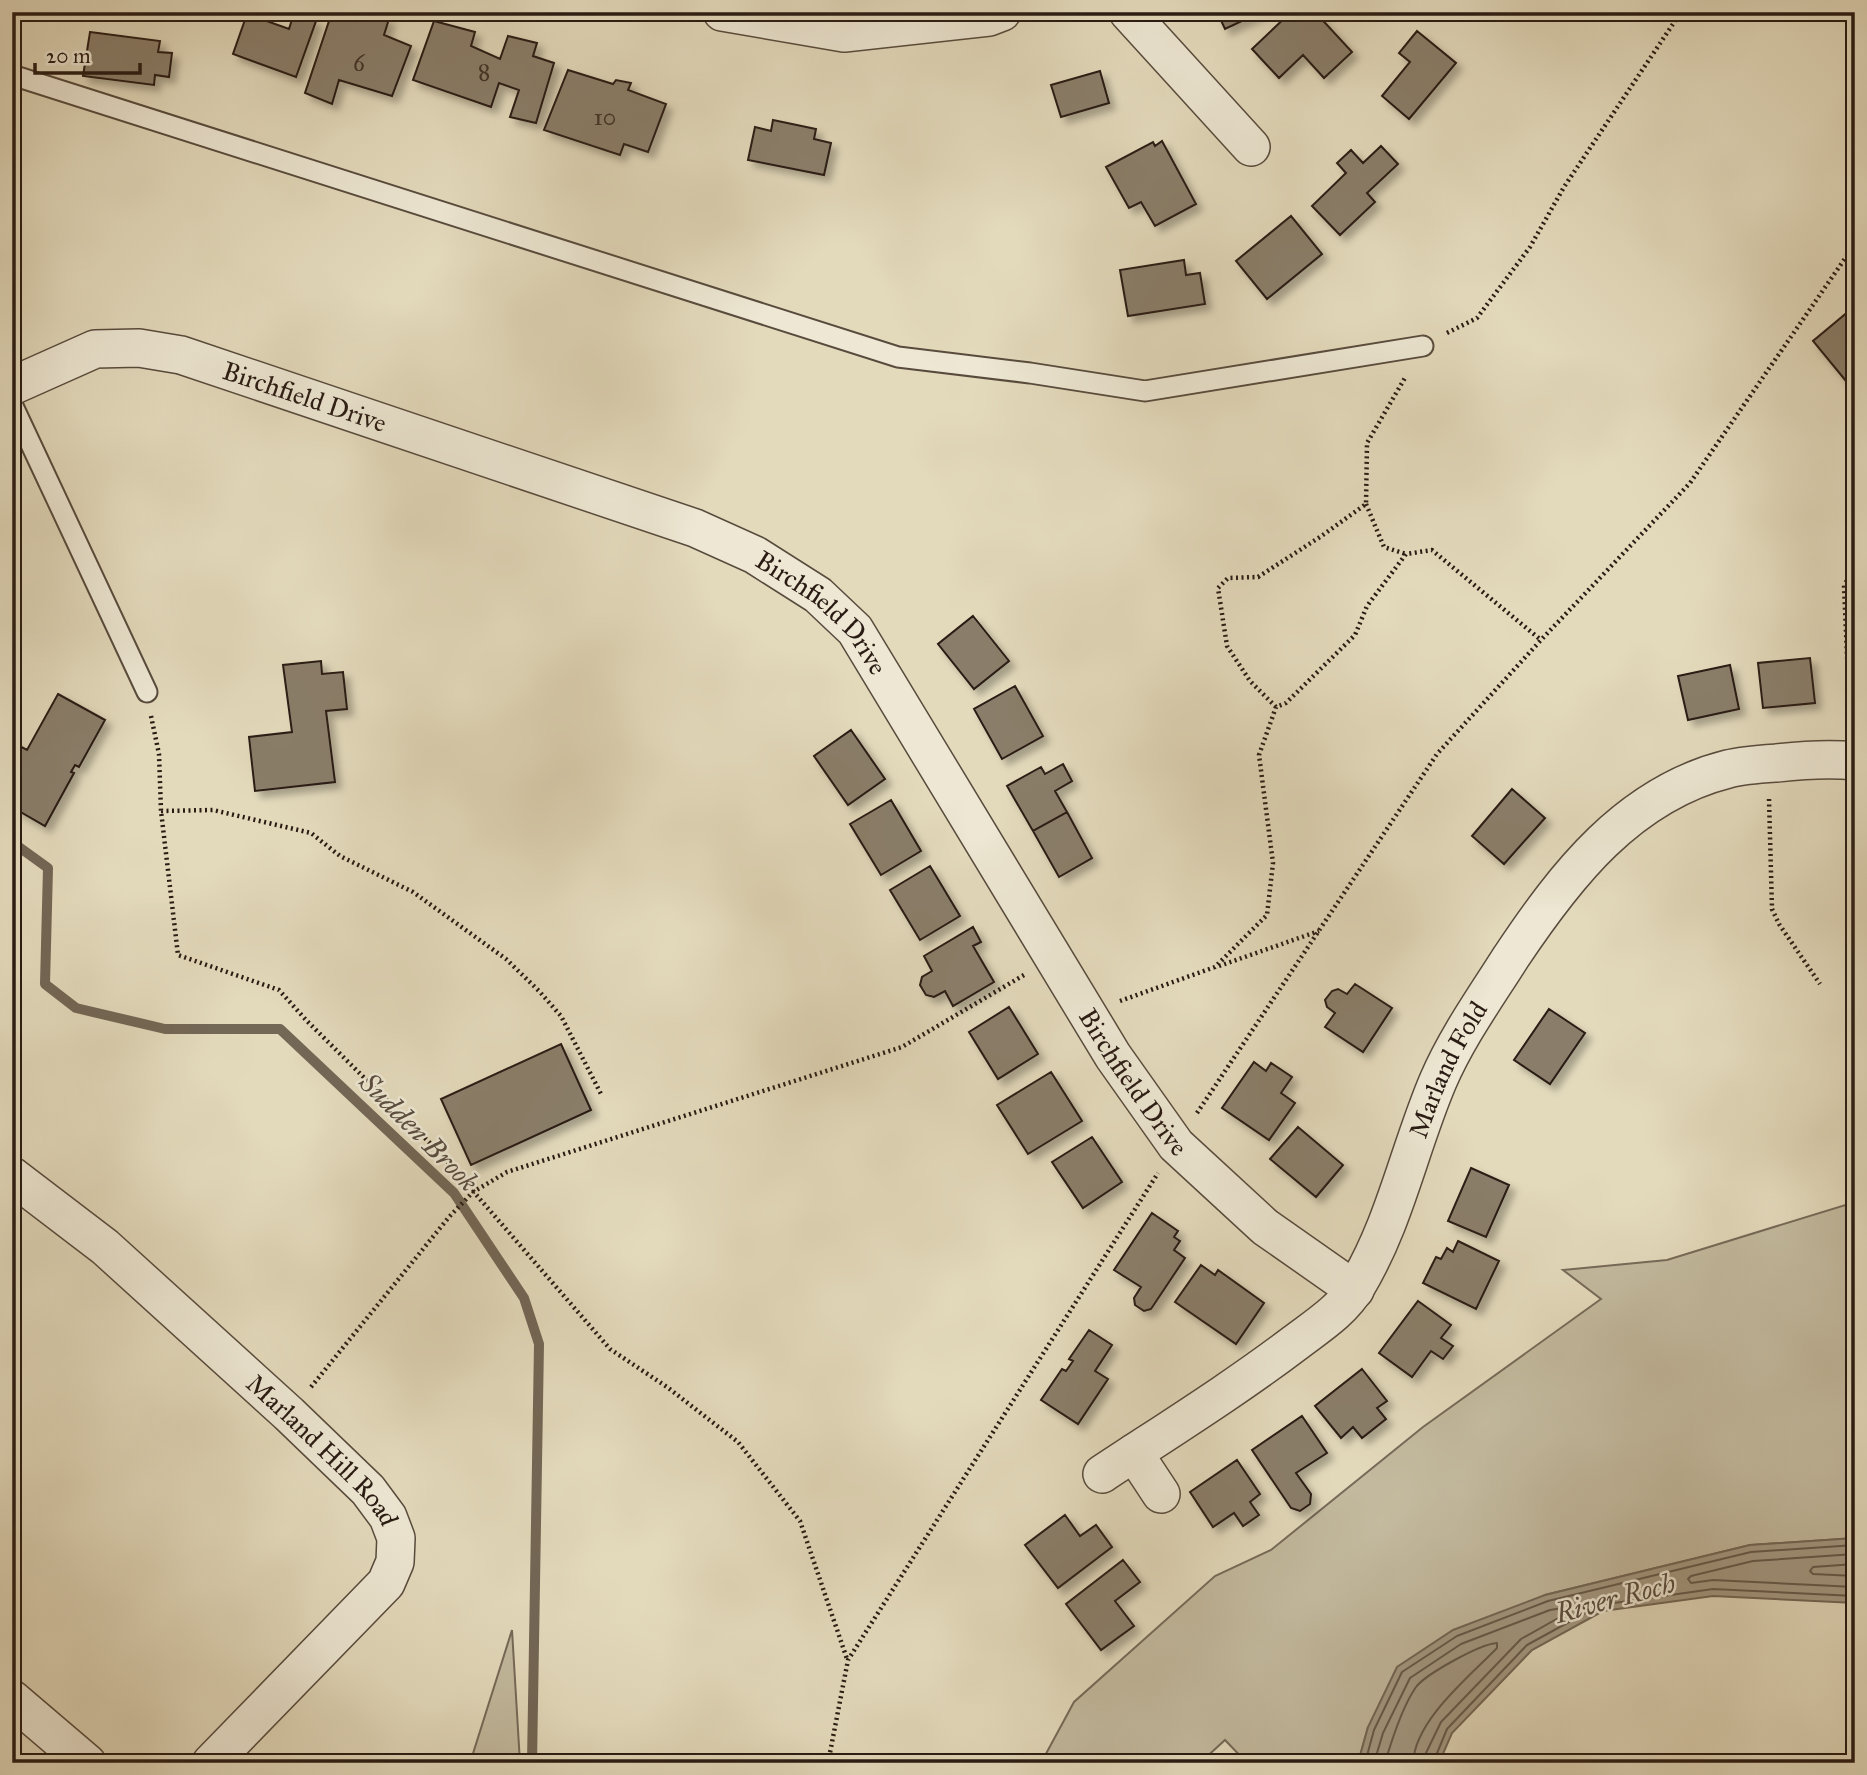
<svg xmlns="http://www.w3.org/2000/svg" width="1867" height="1775" font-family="'IM FELL Great Primer',serif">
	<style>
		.green { fill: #c3ba9f; stroke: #766a59; stroke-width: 2 }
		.water { fill: #a49983; stroke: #736756; stroke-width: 2 }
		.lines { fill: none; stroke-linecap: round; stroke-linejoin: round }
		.shore { stroke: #665a4b; stroke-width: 2 }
		.stream { stroke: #736756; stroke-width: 10 }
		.building { fill: #8a7e6b; stroke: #291b13; stroke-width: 2; filter: url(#shadow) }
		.service-casing { stroke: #584b3d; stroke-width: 23 }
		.minor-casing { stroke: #584b3d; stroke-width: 40 }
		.path { stroke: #291b13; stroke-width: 4.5; stroke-dasharray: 2 3.5; stroke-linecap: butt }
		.service { stroke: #ede7d3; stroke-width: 19 }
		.minor { stroke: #ede7d3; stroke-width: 37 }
		.labels { text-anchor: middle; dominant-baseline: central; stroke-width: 5; stroke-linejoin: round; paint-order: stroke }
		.number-label { font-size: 23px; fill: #413429 }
		.street-label { font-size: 26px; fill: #291b13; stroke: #ede7d3 }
		.water-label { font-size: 28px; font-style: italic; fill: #5a4d40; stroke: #ede7d3 }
	</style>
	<defs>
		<filter id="shadow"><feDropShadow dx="6" dy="6" stdDeviation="3.5" flood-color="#0004"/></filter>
	</defs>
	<rect width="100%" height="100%" fill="#e3dabc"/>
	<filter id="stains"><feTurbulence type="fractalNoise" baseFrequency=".00286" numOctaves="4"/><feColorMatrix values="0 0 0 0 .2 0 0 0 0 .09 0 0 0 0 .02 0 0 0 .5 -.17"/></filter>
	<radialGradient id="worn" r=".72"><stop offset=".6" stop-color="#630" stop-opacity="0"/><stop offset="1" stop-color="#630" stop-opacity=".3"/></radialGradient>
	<!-- green -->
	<path class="green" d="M1855,1202v336l-105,7 -205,50 -177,132 -10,36h-111l-22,-23 -25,23h-159l33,-61 141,-126 56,-26 152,-123 178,-128 -38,-29 104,-10z
		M512,1630l8,133h-50z"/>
	<!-- water -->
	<path class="water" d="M1855,1538v65l-142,-7 -110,15 -71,39 -80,83 -13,30h-81l10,-36 29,-60 56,-37 92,-35 205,-50z"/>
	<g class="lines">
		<!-- shore -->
		<path class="shore" d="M1855,1554l-102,7 -62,15 -3,3 3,4 22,-3 142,7
			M1855,1564l-42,3 -3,4 3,3 42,2
			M1365,1763l9,-33 28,-58 55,-36 91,-35 203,-49 104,-7
			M1374,1763l9,-30 27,-55 51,-34 89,-34 19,-3v5l-48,27 -80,83 -16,33 -1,8
			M1385,1763c7,-24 17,-56 31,-76 10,-13 64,-43 81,-44v5c-28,29 -82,72 -84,115
			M1433,1763l14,-34 80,-84 73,-40 113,-16 142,7"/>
		<!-- stream -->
		<path class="stream" d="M12,842l36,26 -3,116 31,24 89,21h115l174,164 70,105 15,46 -7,419"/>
	</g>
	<!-- building -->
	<path class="building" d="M332,12l23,9 6,-9 28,7 -5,16 27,11 -19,50 -53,-16 -7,24 -27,-11z
		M1217,12h44l-36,17z
		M1291,12h24l37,40 -28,26 -21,-23 -24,23 -27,-29z
		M294,13l22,8 -20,56 -63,-23 14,-40 42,15z
		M434,21l41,11 -4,14 29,13 8,-23 29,7 -4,13 21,7 -18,60 -26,-6 9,-27 -20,-7 -8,24 -78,-27z
		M1417,31l39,32 -47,56 -27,-23 28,-34 -11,-9z
		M90,32l70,9 -2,11 14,1 -3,24 -14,-2 -1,10 -71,-9z
		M568,70l45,14 3,-4 15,3 -3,7 38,14 -18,48 -24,-8 -4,11 -76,-25z
		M1100,71l9,32 -48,14 -10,-32z
		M773,120l43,9 -2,10 17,4 -7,32 -76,-15 7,-33 16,4z
		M1162,141l34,63 -41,22 -14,-24 -12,6 -23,-41 47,-25 2,4z
		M1381,146l17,18 -31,29 8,9 -35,33 -28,-29 34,-33 -9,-10 14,-13 12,13z
		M1291,216l31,38 -55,45 -31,-38z
		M1184,260l2,15 14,-2 5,31 -77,12 -8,-46z
		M1855,306v68l-9,7 -33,-40z
		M973,616l36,45 -35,28 -36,-45z
		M1810,658l5,45 -52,5 -5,-45z
		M321,661l1,13 21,-2 4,37 -21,2 9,71 -80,9 -6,-54 43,-5 -9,-67z
		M1730,665l9,44 -51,11 -10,-44z
		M1015,686l28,50 -41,23 -28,-50z
		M58,694l47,26 -26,47 -4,-2 -4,7 3,1 -29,53 -33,-19v-65l15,8z
		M851,730l34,49 -37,26 -34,-49z
		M1063,764l9,17 -17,10 12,21 -34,19 -26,-45 34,-19 4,7z
		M1512,789l33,29 -41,46 -32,-28z
		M891,800l30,51 -40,24 -31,-51z
		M1067,812l25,46 -33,19 -26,-46z
		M930,866l30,50 -40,24 -30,-50z
		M973,927l8,15 -8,4 21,36 -41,24 -8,-15 -11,6 -8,-2 -6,-10 2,-8 10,-6 -8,-15z
		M1355,984l37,24 -29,44 -38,-25 10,-14 -8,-6 -2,-7 7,-9 6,-2 9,5z
		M1009,1007l29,47 -40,25 -29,-47z
		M1549,1009l36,24 -35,51 -36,-24z
		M561,1044l30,66 -120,55 -30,-66z
		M1254,1062l12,9 5,-8 21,14 -11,16 14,10 -26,37 -47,-32z
		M1051,1072l31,49 -54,33 -31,-49z
		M1298,1127l45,38 -27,32 -46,-38z
		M1092,1137l30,45 -39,26 -31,-46z
		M1471,1168l38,17 -23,52 -38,-16z
		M1152,1213l26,18 -4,6 6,4 -6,9 11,8 -34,51 -7,2 -9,-6 -1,-7 7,-11 -27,-17z
		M1458,1241l41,20 -23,48 -53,-26 13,-26 5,2 6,-11 6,4z
		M1201,1265l14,10 3,-5 46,33 -28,41 -61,-42z
		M1418,1301l33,24 -10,13 12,8 -10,13 -12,-8 -19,26 -33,-24z
		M1089,1330l23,15 -17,26 13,8 -30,45 -37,-24 21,-31 4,2 7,-10 -4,-2z
		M1362,1369l25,32 -10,7 9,11 -24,19 -9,-11 -12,11 -26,-32z
		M1302,1416l25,37 -31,20 15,21 -1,10 -10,7 -9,-3 -39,-58z
		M1237,1460l23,34 -10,8 9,13 -16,11 -9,-13 -21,14 -23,-35z
		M1065,1515l15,21 16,-11 16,22 -54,41 -33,-43z
		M1123,1560l17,22 -25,19 19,25 -33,24 -35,-46z"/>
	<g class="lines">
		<defs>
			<path id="service" d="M12,75l886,282 132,16 115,18 278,-45
				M12,404l135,288"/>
			<g id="minor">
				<path d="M722,12l122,21 145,-16 13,-5"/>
				<path d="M1128,12l123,135"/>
				<path id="s1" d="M12,386l83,-37 44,-1 42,7 514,173 60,27 63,40 37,35 258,426 63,89 89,82 90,63"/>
				<path id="s2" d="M12,1176l93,71 184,167 79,76 20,27 8,21 -1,24 -9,21 -175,180"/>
				<path d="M1134,1453l27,41"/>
				<path id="s3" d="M1102,1474c65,-43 131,-84 193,-131 21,-16 48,-33 61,-56 39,-64 53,-138 82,-206 19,-44 47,-83 73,-124 54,-81 117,-163 217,-188 15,-4 33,-5 49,-6 26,-3 52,-5 78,-2"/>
				<path d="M12,1699l75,64"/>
			</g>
		</defs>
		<!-- service casing -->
		<use href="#service" class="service-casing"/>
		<!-- minor casing -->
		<use href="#minor" class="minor-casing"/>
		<!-- path -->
		<path class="path" d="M1447,333l30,-15 53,-71 34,-60 117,-175
			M1366,504l18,43 22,7
			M1276,707l-26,-26 -23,-35 -9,-58 10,-10 30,-1 62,-40 46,-33 1,-61 39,-67
			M151,716l8,38 2,57 17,144 101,35 28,31 133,132 170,196 57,38 71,55 62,79 47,138
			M1850,725l-6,-140 11,-16
			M1769,799l3,110 7,15 41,60
			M161,811l52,-1 98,23 29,23 73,36 93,67 33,32 22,25 40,78
			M1219,966l100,-35
			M1120,1001l95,-34 52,-52 6,-52 -14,-108 17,-48 10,-4 69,-68 12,-29 39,-52 26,-4 109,90
			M1197,1113l240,-359 104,-114 149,-157 165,-239
			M311,1387l138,-170 24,-25 34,-20 395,-125 122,-72
			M828,1763l20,-103 310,-487"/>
		<!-- service -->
		<use href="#service" class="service"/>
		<!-- minor -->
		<use href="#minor" class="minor"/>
	</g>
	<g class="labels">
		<!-- number labels -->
		<g class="number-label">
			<text x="359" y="63">6</text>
			<text x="484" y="72">8</text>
			<text x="605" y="117">10</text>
		</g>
		<!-- street labels -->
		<g class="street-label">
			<text stroke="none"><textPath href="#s1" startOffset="308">Birchfield Drive</textPath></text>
			<text stroke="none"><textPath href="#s1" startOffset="875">Birchfield Drive</textPath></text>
			<text stroke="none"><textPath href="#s3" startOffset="553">Marland Fold</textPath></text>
			<text stroke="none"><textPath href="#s1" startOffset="1442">Birchfield Drive</textPath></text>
			<text stroke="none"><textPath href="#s2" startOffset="415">Marland Hill Road</textPath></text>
		</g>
		<!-- water labels -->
		<g class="water-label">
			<text transform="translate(419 1132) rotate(45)">Sudden Brook</text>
			<text transform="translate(1615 1598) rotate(-15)">River Roch</text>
		</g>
	</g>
	<!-- margin -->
	<rect width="1867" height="1775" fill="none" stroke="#e3dabc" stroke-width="42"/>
	<rect x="14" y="14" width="1839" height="1747" fill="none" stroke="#291b13" stroke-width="3.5"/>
	<rect x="21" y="21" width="1825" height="1733" fill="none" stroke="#291b13" stroke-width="2"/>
	<!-- scale -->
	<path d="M35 63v10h105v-10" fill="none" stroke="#291b13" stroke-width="3.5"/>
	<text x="46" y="63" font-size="21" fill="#291b13" stroke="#ede7d3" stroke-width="5" paint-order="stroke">20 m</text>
	<rect width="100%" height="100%" filter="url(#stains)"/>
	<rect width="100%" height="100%" fill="url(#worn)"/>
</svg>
